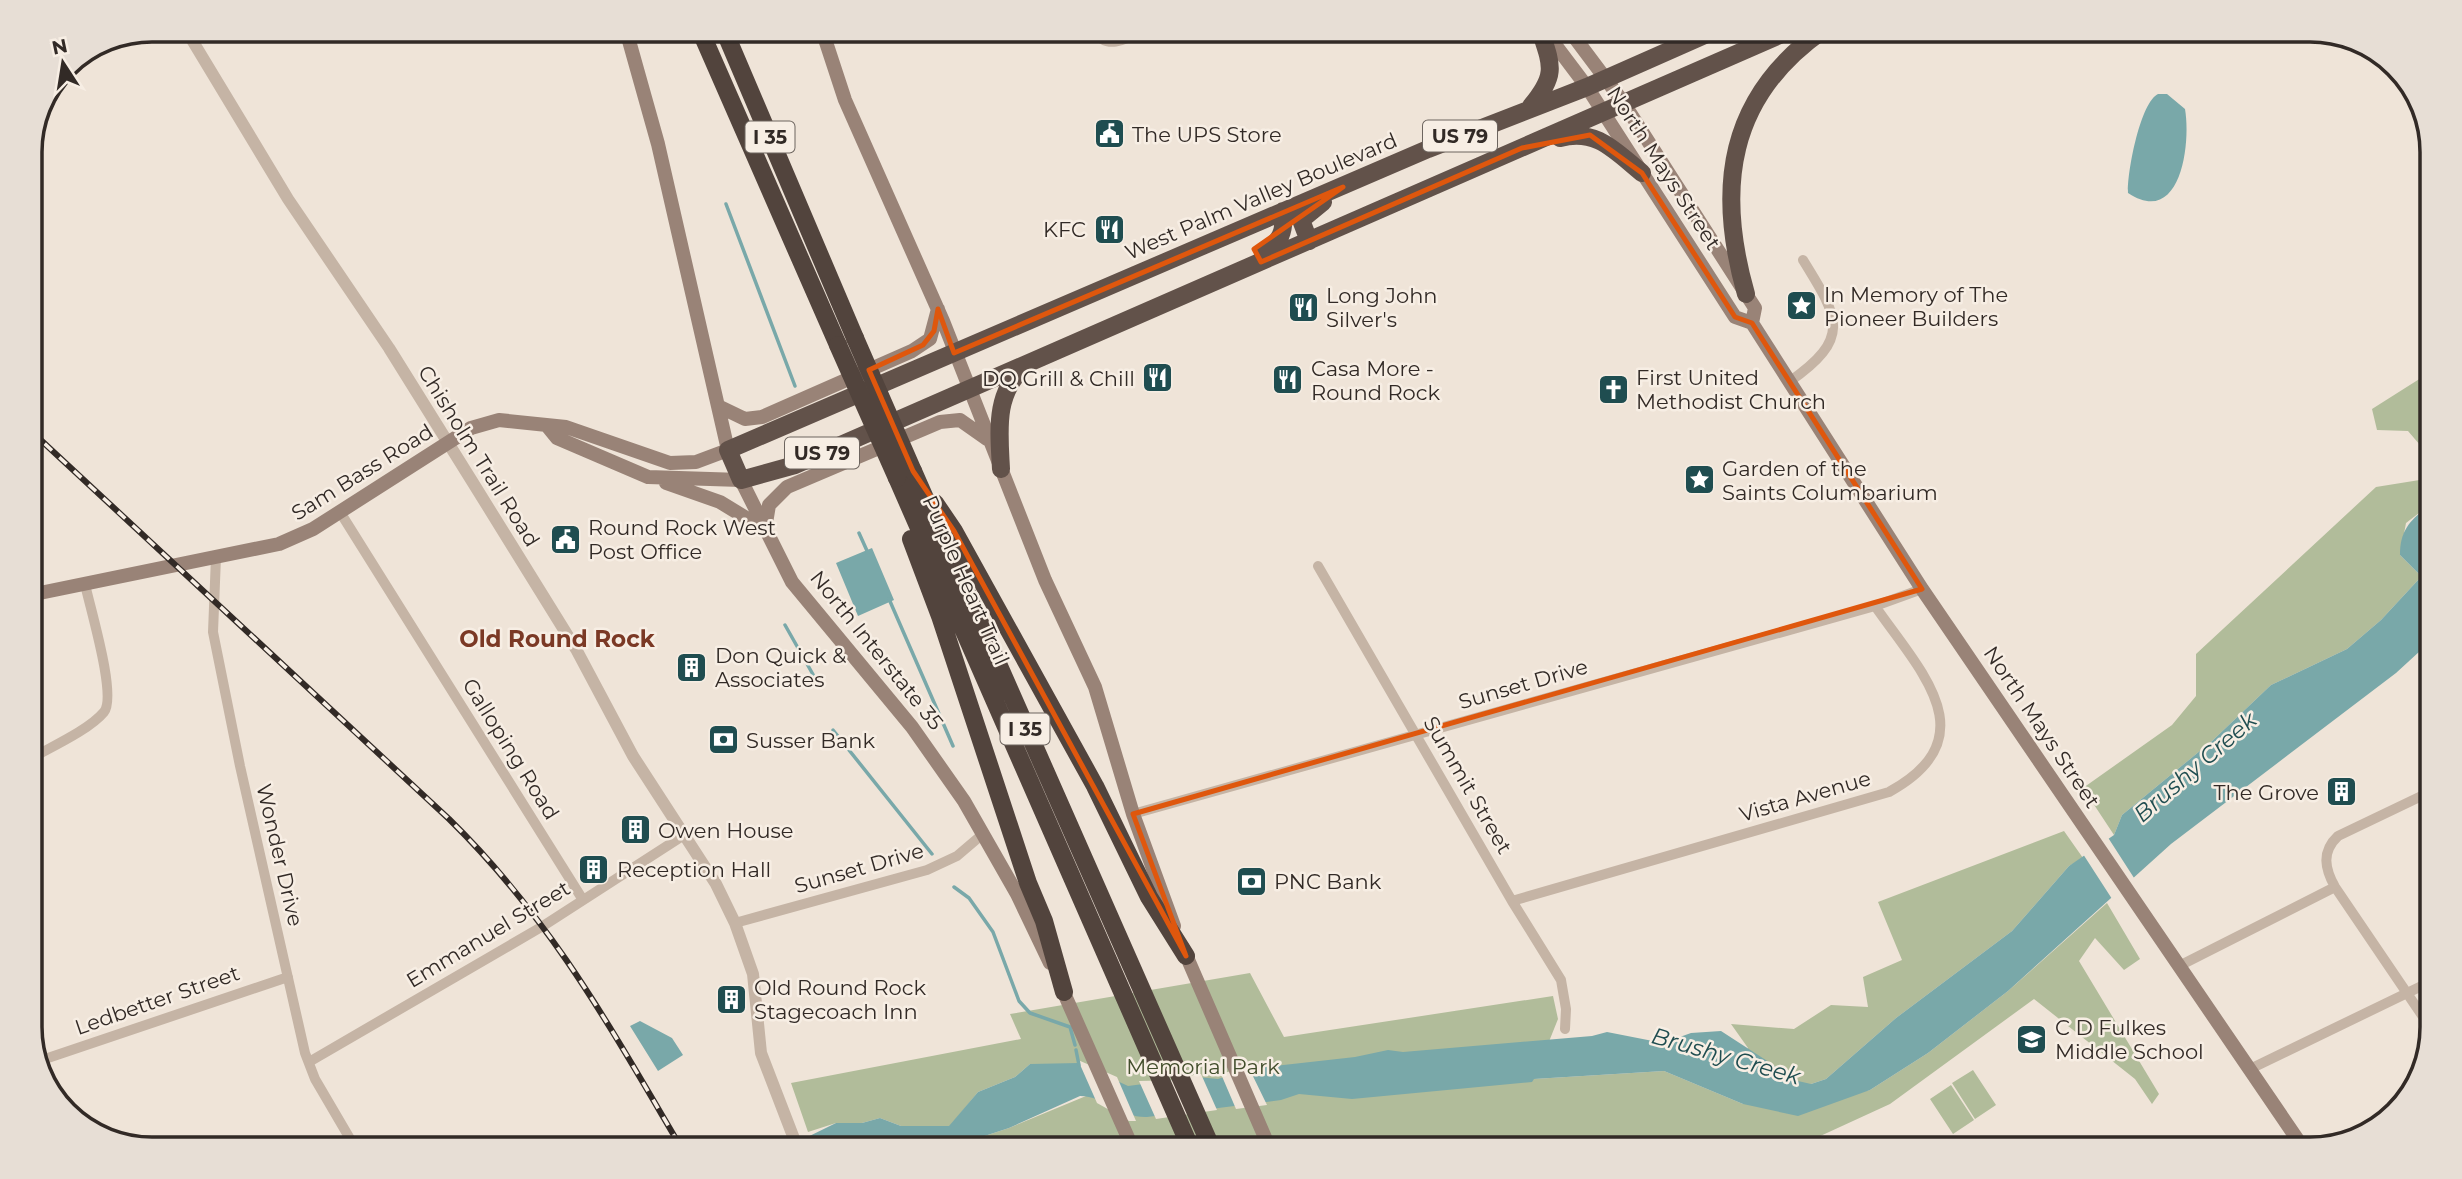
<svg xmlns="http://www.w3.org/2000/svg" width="2462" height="1179" font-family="Montserrat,sans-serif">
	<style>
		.green { fill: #b1bc9a }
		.water { fill: #79a8a9 }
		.pier { fill: #efe4d8 }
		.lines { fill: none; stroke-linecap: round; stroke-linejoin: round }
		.stream { stroke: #79a8a9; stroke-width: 3.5 }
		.minor { stroke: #c5b4a5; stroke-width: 10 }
		.tertiary { stroke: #c5b4a5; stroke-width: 12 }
		.secondary { stroke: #998377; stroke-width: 14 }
		.trunk { stroke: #62524a; stroke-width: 18 }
		.motorway { stroke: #52443d; stroke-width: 18 }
		.rail-casing { stroke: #322a26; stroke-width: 6 }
		.rail { stroke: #f7eee4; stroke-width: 3.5; stroke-dasharray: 10; stroke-linecap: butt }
		.motorway-bridge { stroke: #52443d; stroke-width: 18 }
		.marked { fill: none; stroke: #df570d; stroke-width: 5; stroke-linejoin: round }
		.labels { text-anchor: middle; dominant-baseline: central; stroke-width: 5; stroke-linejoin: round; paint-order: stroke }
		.shield { fill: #f7eee4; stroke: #6d655f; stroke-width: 2 }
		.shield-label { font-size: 19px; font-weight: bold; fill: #322a26 }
		.poi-label { font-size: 21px; fill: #322a26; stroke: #f7eee4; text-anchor: start }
		.street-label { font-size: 21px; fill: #322a26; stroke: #f7eee4 }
		.park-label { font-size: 21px; fill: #424e2c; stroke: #f7eee4 }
		.neighbourhood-label { font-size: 23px; font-weight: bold; fill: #7b3925; stroke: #f7eee4 }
		.water-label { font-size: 23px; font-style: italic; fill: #1f4d50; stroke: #f7eee4 }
		.rim { fill: none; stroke: #322a26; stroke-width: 3.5 }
	</style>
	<rect width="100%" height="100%" fill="#efe4d8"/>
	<!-- green -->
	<path class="green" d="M2432,371v88l-24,-28 -31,-1 -5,-21z
		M2432,478v25l-26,20 -6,32 19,19v5l-38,41 -34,29 -76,36 -59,56 -90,74 -8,20 -31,-47 89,-63 24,-29v-42l180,-167z
		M2064,831l19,27 -14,8 -57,65 -116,87 -70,61 -15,5 -35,27 94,-21 58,-37 80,-62 99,-88 33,56 -16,11 -29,-32 -16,23 80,133 -7,10 -17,-25 -101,-80 -144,105 -98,45h-847l64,-21 77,-32 -56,-32 -15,13 -37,15 -28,34h-49l-21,-8 -18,5h-26l-28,9 -17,-49 230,-44 -11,-25 240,-41 34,64 269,-41 5,23 -24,60 130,-8 79,33 5,-56 -17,-24 63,5 37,-24 37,2 -5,-30 39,-17 -24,-58z
		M1973,1070l23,35 -21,14 -23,-36z
		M1951,1085l23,35 -21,14 -23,-35z"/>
	<!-- water -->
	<path class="water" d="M2158,94h9l18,15c6,34 -4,119 -57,84 -1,-20 12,-90 30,-99z
		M2432,503v137l-36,33 -225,171 -163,147 -80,62 -58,37 -72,26 -55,-12 -79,-33 -130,8 -2,3 -180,17 -53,-5 -18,6 -134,17c-26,1 -42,-21 -67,-21l-71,32 -64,21h-121l-3,-5 -2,5h-36l53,-26h26l18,-5 21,8h48l29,-34 37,-15 15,-13 49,-1 49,23 69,-9 21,2 31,-10 106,-12 33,-7 15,2 189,-16 15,-4 56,11 28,-10 30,-2 77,50 13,3 15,-5 70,-61 116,-87 57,-65 45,-31 8,-20 90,-74 59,-56 76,-36 34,-29 38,-41v-5l-19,-19c0,-27 12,-36 32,-52z
		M872,548l22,52 -36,16 -22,-53z
		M640,1021l32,17 11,17 -25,16 -28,-45z"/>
	<!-- pier -->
	<path class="pier" d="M2107,836l29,45 -22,21 -31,-48z
		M1078,1060l39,17 19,44h-7l-32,-18z
		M1248,1066l19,39 -31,4 -15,-35z
		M1196,1074h5l16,36 -61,9 -17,-38 42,-1z"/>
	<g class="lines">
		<!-- stream -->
		<path class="stream" d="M726,204l69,182
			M859,533l9,20
			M889,599l64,147
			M785,625l30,53
			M833,730l99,124
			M954,887l15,11 24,34 26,69 11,12 40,14 5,18
			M1076,1050l3,15"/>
		<!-- minor -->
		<path class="minor" d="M1093,30c13,20 32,11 48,0
			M1789,382c63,-44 50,-64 14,-122
			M340,512l243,388
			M216,557l-3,75 27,134 65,287 10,26 41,70
			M1318,566l194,335 49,79 5,29 -1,20
			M30,759c21,-12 59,-29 74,-47 13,-16 -14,-104 -19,-128
			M1133,814l742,-208 47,-17
			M1512,901l377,-109c100,-55 31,-121 -14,-186
			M735,923l192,-53 30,-14 27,-23
			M2179,966l156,-79
			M2432,1030l-97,-143c-10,-18 -14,-35 3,-51l94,-45
			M39,1061l249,-84
			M309,1062l234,-136 141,-91
			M2250,1069l182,-88"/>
		<!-- tertiary -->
		<path class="tertiary" d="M186,30l102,169 101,149 86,138 101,163 57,107 83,128 19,39 18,51 8,79 37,96"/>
		<!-- secondary -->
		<path class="secondary" d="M822,30l23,70 98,221 102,259 50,107 38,127 41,112
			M1544,30l43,57 148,230 17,6 170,266 382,560
			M1569,30l54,72 123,192 9,14 -3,15
			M718,406l27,13 17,-2 150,-66 18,-12 8,-30
			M548,427l9,11 91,39 93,3 51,102 120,145 52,74 53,93 33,69
			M666,483l54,19 41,25
			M765,529l4,-24 18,-18 153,-65 20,-2 27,19
			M30,595l249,-51 34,-15 158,-101 28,-8 67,7 104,36 26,-1 32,-12 -70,-306 -32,-114
			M1183,948l87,201
			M1060,984l73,165"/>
		<!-- trunk -->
		<path class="trunk" d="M1643,30h43
			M1716,30l-129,57 -159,62 -700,301 13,30 54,-15 996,-435
			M1531,106c26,-31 21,-40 9,-76
			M1560,138c36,-10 55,13 82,35
			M1309,241l-8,-21 22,-18
			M1263,254c18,-14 22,-21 20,-43
			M1746,294c-30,-105 -19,-197 77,-264
			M1001,469c-2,-39 -7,-76 25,-104"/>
		<!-- motorway -->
		<path class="motorway" d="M700,30l138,315
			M724,30l131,308
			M913,471l299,678
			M897,478l294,671
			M935,503l19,28 141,255 54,111 37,59
			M911,539l29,77 88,267 16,38 20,71"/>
		<defs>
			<path id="rail" d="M30,430l419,389c103,101 161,208 233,330"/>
		</defs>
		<!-- rail casing -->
		<use href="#rail" class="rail-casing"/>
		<!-- rail -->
		<use href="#rail" class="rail"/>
		<!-- motorway-bridge -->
		<path class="motorway-bridge" d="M855,338l58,133
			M838,345l59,133"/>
	</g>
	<!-- marked area -->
	<path class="marked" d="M1590,135l52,38 93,144 17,6 170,266 -789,225 53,142 -232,-425 -41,-60 -44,-101 54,-25 11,-14 4,-22 16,44 389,-166 -89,62 7,13 261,-114z"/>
	<!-- icons -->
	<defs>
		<symbol id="civic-square" viewBox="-11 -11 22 22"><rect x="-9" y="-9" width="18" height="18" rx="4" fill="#1f4d50" stroke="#f7eee4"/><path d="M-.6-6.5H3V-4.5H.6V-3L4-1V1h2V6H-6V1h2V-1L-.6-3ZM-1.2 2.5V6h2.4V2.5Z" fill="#fff"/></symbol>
		<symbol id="restaurant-square" viewBox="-11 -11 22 22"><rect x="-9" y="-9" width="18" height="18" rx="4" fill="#1f4d50" stroke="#f7eee4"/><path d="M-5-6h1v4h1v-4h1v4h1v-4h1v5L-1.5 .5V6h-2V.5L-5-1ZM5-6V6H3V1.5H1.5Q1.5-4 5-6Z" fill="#fff"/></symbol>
		<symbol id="sight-square" viewBox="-11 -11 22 22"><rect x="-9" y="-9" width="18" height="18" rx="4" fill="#1f4d50" stroke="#f7eee4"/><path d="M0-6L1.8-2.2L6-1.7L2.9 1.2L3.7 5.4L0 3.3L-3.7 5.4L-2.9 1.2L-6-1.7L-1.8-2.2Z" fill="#fff"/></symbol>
		<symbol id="church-square" viewBox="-11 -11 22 22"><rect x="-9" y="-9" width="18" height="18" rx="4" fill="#1f4d50" stroke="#f7eee4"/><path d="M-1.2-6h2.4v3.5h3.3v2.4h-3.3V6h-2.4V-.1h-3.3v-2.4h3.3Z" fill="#fff"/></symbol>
		<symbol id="building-square" viewBox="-11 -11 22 22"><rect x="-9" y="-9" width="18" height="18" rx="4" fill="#1f4d50" stroke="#f7eee4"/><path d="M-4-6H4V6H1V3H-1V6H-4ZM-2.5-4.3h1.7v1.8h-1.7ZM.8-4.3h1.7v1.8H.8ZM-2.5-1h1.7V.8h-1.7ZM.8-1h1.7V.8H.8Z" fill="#fff"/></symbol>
		<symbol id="bank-square" viewBox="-11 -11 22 22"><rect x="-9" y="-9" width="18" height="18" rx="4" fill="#1f4d50" stroke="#f7eee4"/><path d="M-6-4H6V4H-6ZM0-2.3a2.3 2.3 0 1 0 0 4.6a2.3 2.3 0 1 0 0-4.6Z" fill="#fff"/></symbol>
		<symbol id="school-square" viewBox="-11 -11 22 22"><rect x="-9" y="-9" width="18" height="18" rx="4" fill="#1f4d50" stroke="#f7eee4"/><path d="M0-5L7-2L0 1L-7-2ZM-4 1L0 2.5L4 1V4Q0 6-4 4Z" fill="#fff"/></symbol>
	</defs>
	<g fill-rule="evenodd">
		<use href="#civic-square" x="1092" y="116" width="35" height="35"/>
		<use href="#restaurant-square" x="1092" y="212" width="35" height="35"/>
		<use href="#sight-square" x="1784" y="288" width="35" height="35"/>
		<use href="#restaurant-square" x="1286" y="290" width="35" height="35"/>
		<use href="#restaurant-square" x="1140" y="360" width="35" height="35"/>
		<use href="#restaurant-square" x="1270" y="362" width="35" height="35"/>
		<use href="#church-square" x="1596" y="372" width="35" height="35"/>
		<use href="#sight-square" x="1682" y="462" width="35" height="35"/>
		<use href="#civic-square" x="548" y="522" width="35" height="35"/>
		<use href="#building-square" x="674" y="650" width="35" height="35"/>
		<use href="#bank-square" x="706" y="722" width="35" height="35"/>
		<use href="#building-square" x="2324" y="774" width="35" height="35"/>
		<use href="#building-square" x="618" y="812" width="35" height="35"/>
		<use href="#building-square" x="576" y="852" width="35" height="35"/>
		<use href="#bank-square" x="1234" y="864" width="35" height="35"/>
		<use href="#building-square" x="714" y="982" width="35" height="35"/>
		<use href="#school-square" x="2014" y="1022" width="35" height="35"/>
	</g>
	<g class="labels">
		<!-- shield labels -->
		<g class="shield">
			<rect x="1423" y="120.5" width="74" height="31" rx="5"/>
			<rect x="745.5" y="121.5" width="49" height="31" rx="5"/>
			<rect x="785" y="437.5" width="74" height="31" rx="5"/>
			<rect x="1000.5" y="713.5" width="49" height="31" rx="5"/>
		</g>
		<g class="shield-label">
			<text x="1460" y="136">US 79</text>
			<text x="770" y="137">I 35</text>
			<text x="822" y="453">US 79</text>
			<text x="1025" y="729">I 35</text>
		</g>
		<!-- poi labels -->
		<g class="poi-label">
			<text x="1132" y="134">The UPS Store</text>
			<text x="1086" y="229" text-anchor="end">KFC</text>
			<text x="1824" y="294">In Memory of The<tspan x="1824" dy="24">Pioneer Builders</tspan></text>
			<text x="1326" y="295">Long John<tspan x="1326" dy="24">Silver's</tspan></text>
			<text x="1311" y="368">Casa More -<tspan x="1311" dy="24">Round Rock</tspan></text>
			<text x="1636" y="377">First United<tspan x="1636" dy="24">Methodist Church</tspan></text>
			<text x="1135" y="378" text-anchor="end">DQ Grill &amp; Chill</text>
			<text x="1722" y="468">Garden of the<tspan x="1722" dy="24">Saints Columbarium</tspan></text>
			<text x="588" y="527">Round Rock West<tspan x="588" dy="24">Post Office</tspan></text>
			<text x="715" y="655">Don Quick &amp;<tspan x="715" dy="24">Associates</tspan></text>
			<text x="746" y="740">Susser Bank</text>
			<text x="2319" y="792" text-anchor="end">The Grove</text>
			<text x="658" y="830">Owen House</text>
			<text x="617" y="869">Reception Hall</text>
			<text x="1274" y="881">PNC Bank</text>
			<text x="754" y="987">Old Round Rock<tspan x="754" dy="24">Stagecoach Inn</tspan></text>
			<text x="2055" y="1027">C D Fulkes<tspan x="2055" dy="24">Middle School</tspan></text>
		</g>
		<!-- street labels -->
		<g class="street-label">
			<text transform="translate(1664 168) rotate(57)">North Mays Street</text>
			<text transform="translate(1261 196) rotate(-23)">West Palm Valley Boulevard</text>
			<text transform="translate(479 456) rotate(58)">Chisholm Trail Road</text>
			<text transform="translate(362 472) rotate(-32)">Sam Bass Road</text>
			<text transform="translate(966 580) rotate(66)">Purple Heart Trail</text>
			<text transform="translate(877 650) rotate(51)">North Interstate 35</text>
			<text transform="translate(1523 684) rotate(-16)">Sunset Drive</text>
			<text transform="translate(2042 727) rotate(56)">North Mays Street</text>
			<text transform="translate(511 749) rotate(58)">Galloping Road</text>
			<text transform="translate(1468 785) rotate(60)">Summit Street</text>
			<text transform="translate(1805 796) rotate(-16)">Vista Avenue</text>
			<text transform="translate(280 855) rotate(77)">Wonder Drive</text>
			<text transform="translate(859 868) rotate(-16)">Sunset Drive</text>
			<text transform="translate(488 934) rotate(-31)">Emmanuel Street</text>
			<text transform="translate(157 1000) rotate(-19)">Ledbetter Street</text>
		</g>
		<!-- park labels -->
		<g class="park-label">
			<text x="1203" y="1066">Memorial Park</text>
		</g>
		<!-- neighbourhood labels -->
		<g class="neighbourhood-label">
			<text x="557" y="639">Old Round Rock</text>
		</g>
		<!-- water labels -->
		<g class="water-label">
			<text transform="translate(2195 767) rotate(-41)">Brushy Creek</text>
			<text transform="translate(1726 1056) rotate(16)">Brushy Creek</text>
		</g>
	</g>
	<!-- crop -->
	<path d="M0 0H2462V1179H0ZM152 42H2310A110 110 0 0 1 2420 152V1027A110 110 0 0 1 2310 1137H152A110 110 0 0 1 42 1027V152A110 110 0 0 1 152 42Z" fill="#e7ded5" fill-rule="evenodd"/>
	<path class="rim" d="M152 42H2310A110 110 0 0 1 2420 152V1027A110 110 0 0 1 2310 1137H152A110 110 0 0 1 42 1027V152A110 110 0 0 1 152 42Z"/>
	<!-- north arrow -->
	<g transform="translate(63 63) rotate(348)" stroke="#f7eee4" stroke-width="5" paint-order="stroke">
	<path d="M0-5L12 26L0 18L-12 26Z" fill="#322a26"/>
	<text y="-10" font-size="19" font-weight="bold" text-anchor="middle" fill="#322a26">N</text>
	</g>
</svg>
